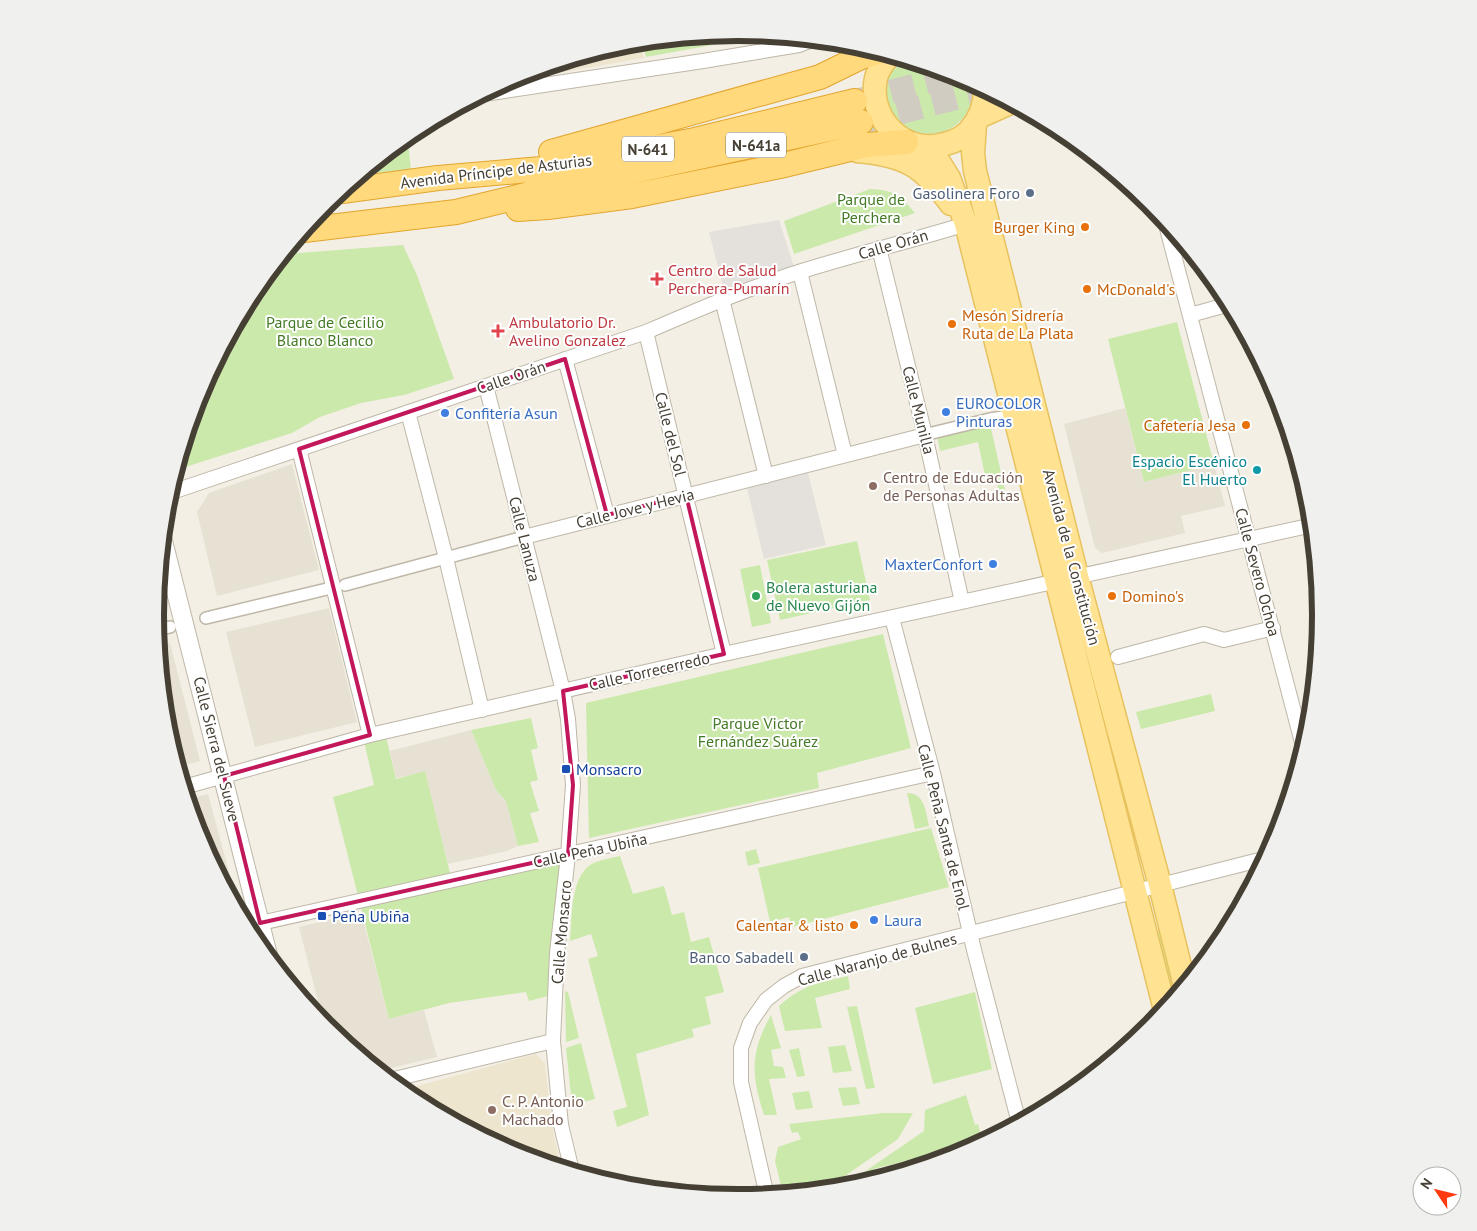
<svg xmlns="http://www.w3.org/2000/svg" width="1477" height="1231" font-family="'PT Sans',sans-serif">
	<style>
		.residential { fill: #e7e1d3 }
		.education { fill: #ede5ce }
		.green { fill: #cce9ac }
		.parking { fill: #e4e1dd }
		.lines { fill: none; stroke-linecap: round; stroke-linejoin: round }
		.trunk-tunnel { stroke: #d0ccc2; stroke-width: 24; stroke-dasharray: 24 12; stroke-linecap: butt }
		.pedestrian-casing { stroke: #bfb7a7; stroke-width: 14 }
		.minor-casing { stroke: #bfb7a7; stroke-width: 16 }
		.tertiary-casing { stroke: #bfb7a7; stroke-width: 20 }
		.primary-casing { stroke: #e8c25e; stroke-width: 25 }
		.trunk-casing { stroke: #e3a52f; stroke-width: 26 }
		.pedestrian { stroke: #fff; stroke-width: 11 }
		.minor { stroke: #fff; stroke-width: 14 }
		.tertiary { stroke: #fff; stroke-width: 18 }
		.primary { stroke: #ffe392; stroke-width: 22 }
		.trunk { stroke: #ffd97b; stroke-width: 24 }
		.marked { fill: none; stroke: #c2185b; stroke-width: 4; stroke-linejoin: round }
		.service-dot { fill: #5c6f8a; stroke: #fff; stroke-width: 2 }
		.food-dot { fill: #e8710a; stroke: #fff; stroke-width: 2 }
		.health-dot { fill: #e0444e; stroke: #fff; stroke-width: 2 }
		.shop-dot { fill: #3f7fe0; stroke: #fff; stroke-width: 2 }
		.culture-dot { fill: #0f9aa8; stroke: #fff; stroke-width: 2 }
		.education-dot { fill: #8d6e63; stroke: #fff; stroke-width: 2 }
		.leisure-dot { fill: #2e9e5b; stroke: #fff; stroke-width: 2 }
		.transit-dot { fill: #1a4fb4; stroke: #fff; stroke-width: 2 }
		.labels { text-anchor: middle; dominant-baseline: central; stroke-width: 4; stroke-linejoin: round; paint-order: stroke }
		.shield { fill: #fff; stroke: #7e7971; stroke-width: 1 }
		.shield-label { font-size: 15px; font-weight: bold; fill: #463f34 }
		.street-label { font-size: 16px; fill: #463f34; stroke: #fff }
		.service-label { font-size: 16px; fill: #4e5e75; stroke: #fff; text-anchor: end }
		.park-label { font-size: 16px; fill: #437a25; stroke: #fff }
		.food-label { font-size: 16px; fill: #c56008; stroke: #fff; text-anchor: end }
		.health-label { font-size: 16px; fill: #be3a42; stroke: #fff; text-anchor: start }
		.shop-label { font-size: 16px; fill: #366cbe; stroke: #fff; text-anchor: start }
		.culture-label { font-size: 16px; fill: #0d838f; stroke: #fff; text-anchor: end }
		.education-label { font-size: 16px; fill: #785e54; stroke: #fff; text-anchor: start }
		.leisure-label { font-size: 16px; fill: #27864d; stroke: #fff; text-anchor: start }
		.transit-label { font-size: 16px; fill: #164399; stroke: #fff; text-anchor: start }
		.rim { fill: none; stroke: #463f34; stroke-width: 6 }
	</style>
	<rect width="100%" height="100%" fill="#f3efe5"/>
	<!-- residential -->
	<path class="residential" d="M1125,408l19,74 70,-18 11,42 -44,10 4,17 -83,20 -7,-5 -31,-124z
		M292,464l27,106 -102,26 -20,-84 12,-19z
		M329,608l28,114 -102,25 -29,-115z
		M170,643l30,118 -22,6 -11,-38 -8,-83z
		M471,730l25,60 10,11 12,45 -11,5 -59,13 -23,-92 -29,6 -6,-27z
		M208,794l31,115h-1l-38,-71 -12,-39z
		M358,913l2,7h3l26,99 35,-9 13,47 -58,14 -55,-46 -25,-98z"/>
	<!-- education -->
	<path class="education" d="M640,42l4,16 -139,24 11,-5 109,-33z
		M536,1054l9,9 6,57 10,48 -46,-14 -101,-54 -12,-10z"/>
	<!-- green -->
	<path class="green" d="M739,33l29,2 -122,22 -4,-15z
		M900,58l62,19 11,6c4,62 -79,70 -87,10 -2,-13 5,-27 14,-35z
		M402,141l6,1 3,27 -51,6z
		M870,189c24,1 30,6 45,24l-121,41 -10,-33z
		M403,245l14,30 37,104 -50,16 -43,8 -41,14 -28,16 -116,37 24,-78 54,-101 31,-37z
		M1177,322l37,142 -70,18 -36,-143z
		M990,424l17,75 -6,1 -4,-16 -10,1 -9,-43 -38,9 -3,-15z
		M857,541l13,59 -90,20 -13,-60z
		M760,565l11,58 -19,4 -12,-58z
		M883,634l28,114 -94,25 2,15 -230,50 -3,-135z
		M1211,694l4,17 -74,18 -5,-17z
		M531,718l7,30 -7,2 7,30 -8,2 9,29 -9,2 9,29 -21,4 -12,-45 -10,-11 -25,-60z
		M385,732l11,47 29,-8 27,110 116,-26 -13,139 -26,7 -3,-9 -77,11 -60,16 -56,-222 41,-12 -11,-48z
		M907,793c18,0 19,19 22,33l-14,3z
		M931,828l18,59 -157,40 -3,-10 -19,5 -12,-54z
		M756,849l4,14 -12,3 -3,-14z
		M620,856l13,38 31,-8 8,29 12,-3 7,30 18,-5 15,55 -19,5 6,27 -19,5 2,8 -58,17 13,61 -32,12 -4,-16 14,-4 -39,-148 10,-3 -7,-22 -21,7c2,-22 0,-62 20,-76 8,-5 21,-7 30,-9z
		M1162,929l17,64 -3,4 -19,-43 -5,-22z
		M848,976l2,13 -35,9 7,30 -37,3 -6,-25c23,-21 39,-23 69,-30z
		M565,991l3,1 11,46 -13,4z
		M975,992l17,77 -59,15 -18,-76z
		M857,1006l18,82 -9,1 -19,-82z
		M771,1015l10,33 -10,2 3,16 9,1 3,11 -17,1 8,36h-13c-13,-41 -14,-62 7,-100z
		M581,1043l14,56 -23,6 -6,-57z
		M845,1045l7,26 -19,2 -5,-26z
		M799,1048l6,28 -8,1 -8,-27z
		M856,1087l4,17 -17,2 -5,-18z
		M809,1091l4,17 -17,2 -4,-17z
		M966,1095l9,30 3,-1 5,19 -22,11 -28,9 -2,-8 -58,14 2,11 -23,7 -11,1 83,-57 1,-21z
		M883,1113h30l-15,26 -73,51 -42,4 -8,-33 3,-14 23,-8 -3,-7 -6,1 -3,-9z"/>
	<!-- parking -->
	<path class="parking" d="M779,220l17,53 -70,25 -17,-66z
		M808,473l18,72 -62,14 -17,-71z"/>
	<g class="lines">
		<!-- trunk-tunnel -->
		<path class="trunk-tunnel" d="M856,101l100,-26
			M863,122l123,-32"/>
		<defs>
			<path id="pedestrian" d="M932,433l58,-14 13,-2
				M345,585l179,-48
				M206,618l121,-29
				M157,630l13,-3"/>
			<path id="minor" d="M484,94l219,-33 96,-16 13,-5
				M1165,221l139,529
				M879,248l46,187 37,167
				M800,272l45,183
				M722,299l44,177
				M1190,315l40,-11
				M646,332l78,322
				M565,359l42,156
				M486,386l77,305 5,28 5,66 -5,70 -11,98 -4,88 8,84 11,46
				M408,412l38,146 36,152
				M299,449l71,286
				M169,493l477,-161c51,-22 102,-44 156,-61 54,-17 109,-30 164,-47
				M524,537l401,-102
				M892,618l41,155 41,177 45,173
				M1118,657l86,-23 20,6 49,-12
				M184,787l186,-52 354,-81 589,-129
				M247,926l686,-153
				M390,1080l163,-39
				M767,1196l-26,-114v-34l9,-25 16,-23 18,-14 18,-10 465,-118"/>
			<path id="tertiary" d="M163,541l106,418"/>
			<path id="primary" d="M889,55c-5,7 -11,14 -13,23 -8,36 21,71 58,68 14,-2 25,-5 35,-15 11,-12 16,-25 16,-41
				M981,116l29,-13
				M975,125l-2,28 2,18 102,405 83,309 25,101
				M924,147l15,15 10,16 17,46 199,786
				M857,151c48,4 65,14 94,53"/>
			<path id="trunk" d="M551,152l269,-75 41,-20 17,-5
				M342,191l96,-13 103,-9 154,-29 160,-39
				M518,209l30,-2 84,-11 148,-30 86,-21 40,-3
				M304,230l152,-18 90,-22 315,-68"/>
		</defs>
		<!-- pedestrian casing -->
		<use href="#pedestrian" class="pedestrian-casing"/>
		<!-- minor casing -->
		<use href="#minor" class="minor-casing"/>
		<!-- tertiary casing -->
		<use href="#tertiary" class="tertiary-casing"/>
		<!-- primary casing -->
		<use href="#primary" class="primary-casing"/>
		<!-- trunk casing -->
		<use href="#trunk" class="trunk-casing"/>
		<!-- pedestrian -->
		<use href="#pedestrian" class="pedestrian"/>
		<!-- minor -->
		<use href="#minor" class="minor"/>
		<!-- tertiary -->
		<use href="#tertiary" class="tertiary"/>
		<!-- primary -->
		<use href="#primary" class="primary"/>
		<!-- trunk -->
		<use href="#trunk" class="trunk"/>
	</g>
	<!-- marked area -->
	<path class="marked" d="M565,359l42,156 79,-20 38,159 -161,37 10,94 -5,70 -308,68 -36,-147 146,-41 -71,-286z"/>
	<!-- markers -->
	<g class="service-dot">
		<circle cx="1030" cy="193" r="5"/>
		<circle cx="804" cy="957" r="5"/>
	</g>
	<g class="food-dot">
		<circle cx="1085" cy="227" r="5"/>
		<circle cx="1087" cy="289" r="5"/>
		<circle cx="952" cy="324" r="5"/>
		<circle cx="1246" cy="425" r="5"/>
		<circle cx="1112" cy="596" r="5"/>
		<circle cx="854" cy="925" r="5"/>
	</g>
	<g class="health-dot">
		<path d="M654.5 271.5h5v5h5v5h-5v5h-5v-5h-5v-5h5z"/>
		<path d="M495.5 323.5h5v5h5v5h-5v5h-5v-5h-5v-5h5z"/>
	</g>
	<g class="shop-dot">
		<circle cx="946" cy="412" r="5"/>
		<circle cx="445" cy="413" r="5"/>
		<circle cx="993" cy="564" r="5"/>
		<circle cx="874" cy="920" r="5"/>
	</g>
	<circle class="culture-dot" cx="1257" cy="470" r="5"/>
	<g class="education-dot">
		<circle cx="873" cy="486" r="5"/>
		<circle cx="492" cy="1110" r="5"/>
	</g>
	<circle class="leisure-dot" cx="756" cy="596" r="5"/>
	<g class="transit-dot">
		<rect x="561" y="764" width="10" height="10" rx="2.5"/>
		<rect x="317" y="911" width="10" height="10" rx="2.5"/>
	</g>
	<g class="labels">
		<!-- shield labels -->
		<g class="shield">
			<rect x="726" y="132.5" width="60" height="25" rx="4"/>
			<rect x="622" y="136.5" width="52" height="25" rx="4"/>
		</g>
		<g class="shield-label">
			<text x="756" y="145">N-641a</text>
			<text x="648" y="149">N-641</text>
		</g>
		<!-- street labels -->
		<g class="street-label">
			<text transform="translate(496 171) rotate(-7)">Avenida Príncipe de Asturias</text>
			<text transform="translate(893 244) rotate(-16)">Calle Orán</text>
			<text transform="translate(511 377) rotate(-19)">Calle Orán</text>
			<text transform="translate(919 410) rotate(76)">Calle Munilla</text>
			<text transform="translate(671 434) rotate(76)">Calle del Sol</text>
			<text transform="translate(635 508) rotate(-14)">Calle Jove y Hevia</text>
			<text transform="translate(525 539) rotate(76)">Calle Lanuza</text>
			<text transform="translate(1072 557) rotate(75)">Avenida de la Constitución</text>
			<text transform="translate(1258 572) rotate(75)">Calle Severo Ochoa</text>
			<text transform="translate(649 671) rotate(-13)">Calle Torrecerredo</text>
			<text transform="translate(217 749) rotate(76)">Calle Sierra del Sueve</text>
			<text transform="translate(944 827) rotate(76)">Calle Peña Santa de Enol</text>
			<text transform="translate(590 850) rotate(-12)">Calle Peña Ubiña</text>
			<text transform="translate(561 932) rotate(-85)">Calle Monsacro</text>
			<text transform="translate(877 959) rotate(-15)">Calle Naranjo de Bulnes</text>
		</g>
		<!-- service labels -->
		<g class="service-label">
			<text x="1020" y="193">Gasolinera Foro</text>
			<text x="794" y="957">Banco Sabadell</text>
		</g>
		<!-- park labels -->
		<g class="park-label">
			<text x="871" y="199">Parque de<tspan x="871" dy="18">Perchera</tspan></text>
			<text x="325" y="322">Parque de Cecilio<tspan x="325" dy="18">Blanco Blanco</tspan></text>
			<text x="758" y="723">Parque Victor<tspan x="758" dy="18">Fernández Suárez</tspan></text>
		</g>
		<!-- food labels -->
		<g class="food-label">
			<text x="1075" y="227">Burger King</text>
			<text x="1097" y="289" text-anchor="start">McDonald's</text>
			<text x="962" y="315" text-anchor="start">Mesón Sidrería<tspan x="962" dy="18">Ruta de La Plata</tspan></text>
			<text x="1236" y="425">Cafetería Jesa</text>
			<text x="1122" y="596" text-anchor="start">Domino's</text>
			<text x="844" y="925">Calentar &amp; listo</text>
		</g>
		<!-- health labels -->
		<g class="health-label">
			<text x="668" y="270">Centro de Salud<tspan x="668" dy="18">Perchera-Pumarín</tspan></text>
			<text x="509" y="322">Ambulatorio Dr.<tspan x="509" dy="18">Avelino Gonzalez</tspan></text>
		</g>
		<!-- shop labels -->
		<g class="shop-label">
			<text x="956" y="403">EUROCOLOR<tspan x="956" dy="18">Pinturas</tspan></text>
			<text x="455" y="413">Confitería Asun</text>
			<text x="983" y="564" text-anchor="end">MaxterConfort</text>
			<text x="884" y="920">Laura</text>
		</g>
		<!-- culture labels -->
		<g class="culture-label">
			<text x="1247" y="461">Espacio Escénico<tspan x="1247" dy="18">El Huerto</tspan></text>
		</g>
		<!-- education labels -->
		<g class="education-label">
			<text x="883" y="477">Centro de Educación<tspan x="883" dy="18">de Personas Adultas</tspan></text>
			<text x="502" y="1101">C. P. Antonio<tspan x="502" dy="18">Machado</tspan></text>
		</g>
		<!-- leisure labels -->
		<g class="leisure-label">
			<text x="766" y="587">Bolera asturiana<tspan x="766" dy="18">de Nuevo Gijón</tspan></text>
		</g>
		<!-- transit labels -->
		<g class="transit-label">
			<text x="576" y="769">Monsacro</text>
			<text x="332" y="916">Peña Ubiña</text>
		</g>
	</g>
	<!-- crop -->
	<path d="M0 0H1477V1231H0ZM164 615a574 574 0 1 1 1148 0a574 574 0 1 1-1148 0Z" fill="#f0f0ef" fill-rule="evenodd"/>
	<path class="rim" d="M164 615a574 574 0 1 1 1148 0a574 574 0 1 1-1148 0Z"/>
	<!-- north arrow -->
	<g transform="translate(1437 1191) rotate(305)"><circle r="24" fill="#ffffff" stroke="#b5b2ae"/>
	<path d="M0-4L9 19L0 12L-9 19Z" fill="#ff3a10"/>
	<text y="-8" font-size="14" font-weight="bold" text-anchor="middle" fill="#463f34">N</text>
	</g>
</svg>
